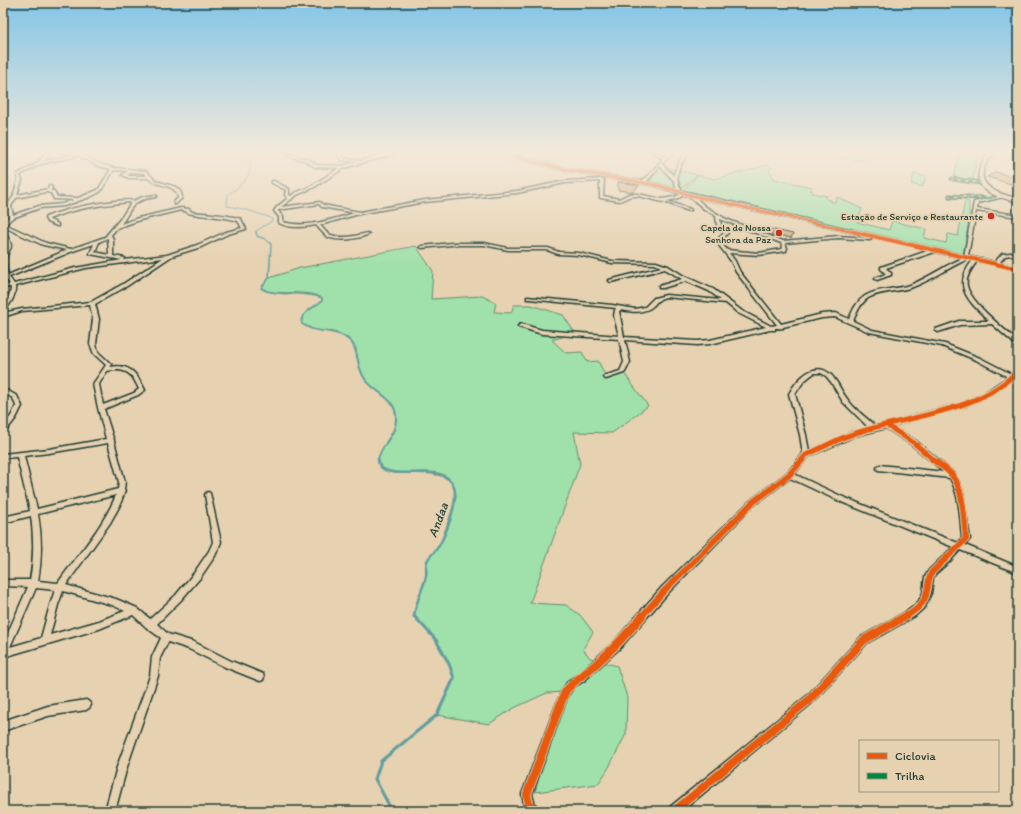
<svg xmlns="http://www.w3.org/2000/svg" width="1021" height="814" font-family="Itim,sans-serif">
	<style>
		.built { fill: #dac3a0 }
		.green { fill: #a0e0aa; stroke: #608e6f }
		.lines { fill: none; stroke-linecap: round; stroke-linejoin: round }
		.stream-far4 { stroke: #629e9f; stroke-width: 1 }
		.stream-far3 { stroke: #629e9f; stroke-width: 1.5 }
		.stream-far2 { stroke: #629e9f; stroke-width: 2 }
		.stream-far1 { stroke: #629e9f; stroke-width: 2.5 }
		.stream { stroke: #629e9f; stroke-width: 3 }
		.building { fill: #cdab80; stroke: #1f3d34 }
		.street-casing { stroke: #1f3d34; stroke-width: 3 }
		.secondary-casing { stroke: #1f3d34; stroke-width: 3 }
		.street { fill: #e6d1b0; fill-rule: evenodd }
		.secondary { fill: #e6d1b0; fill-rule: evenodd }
		.quiet { stroke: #00873e; stroke-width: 2.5; stroke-dasharray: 5 2.5; stroke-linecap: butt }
		.cycleway-far4-casing { stroke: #e6d1b0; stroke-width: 4.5 }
		.cycleway-far3-casing { stroke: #e6d1b0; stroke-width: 6 }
		.cycleway-far2-casing { stroke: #e6d1b0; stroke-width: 8 }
		.cycleway-far1-casing { stroke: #e6d1b0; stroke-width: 8 }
		.cycleway-casing { stroke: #e6d1b0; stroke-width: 10 }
		.cycleway-far4 { stroke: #e8590c; stroke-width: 3 }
		.cycleway-far3 { stroke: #e8590c; stroke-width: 4 }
		.cycleway-far2 { stroke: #e8590c; stroke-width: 5 }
		.cycleway-far1 { stroke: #e8590c; stroke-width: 6 }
		.cycleway { stroke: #e8590c; stroke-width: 8 }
		.poi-dot { fill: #c8321e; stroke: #e6d1b0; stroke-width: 1.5 }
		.labels { text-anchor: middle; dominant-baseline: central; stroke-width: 4; stroke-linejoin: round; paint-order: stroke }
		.far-poi-label { font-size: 10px; fill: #1f3d34; stroke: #e6d1b0; text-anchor: end }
		.water-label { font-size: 13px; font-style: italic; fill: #25453d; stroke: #e6d1b0 }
	</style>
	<rect width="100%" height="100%" fill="#e6d1b0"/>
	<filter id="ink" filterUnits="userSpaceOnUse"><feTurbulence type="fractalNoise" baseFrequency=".025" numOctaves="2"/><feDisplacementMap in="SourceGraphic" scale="8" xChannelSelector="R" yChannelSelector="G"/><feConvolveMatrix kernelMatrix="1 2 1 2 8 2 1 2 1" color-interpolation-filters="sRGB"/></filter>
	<g filter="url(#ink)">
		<!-- built -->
		<path class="built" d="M1000,152h18v11l-23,-7z"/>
		<!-- green -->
		<path class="green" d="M813,152h53l-5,9z
			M959,152h18l-4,29 -19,-3z
			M768,165l4,3 -3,1 5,10 38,8 -2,3 3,1 -1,2 15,3 -1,3 5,1v2h4l2,-5 25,12 -5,13 32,8 3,-9 34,8 -2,9 22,5 2,-9 10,2 7,-35 4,1v15l-5,37 -280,-64 14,-15 17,4z
			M665,167l32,8 -17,15 -32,-8z
			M914,174l12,2 -3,11 -12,-3z
			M416,246l17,25 -2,28 51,-3 14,7 -2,9 17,1 3,-8h17l32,10 12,18 -23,7 14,13 16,-1 5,10 11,-1 7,14 19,-2 24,33 -36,27 -38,-1 6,32 -50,139 36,2 14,10 13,17 -10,17 7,9 27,8 10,31 -1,37 -18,35 -10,15 -63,8 16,-61 14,-39 -18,1 -33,15 -25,16 -52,-9 17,-37 -5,-14 -13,-24 -22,-23c1,-15 8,-27 12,-41 1,-4 -1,-8 0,-12 2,-7 10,-13 14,-20 2,-4 16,-45 16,-48 -3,-42 -54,-13 -73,-27 -15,-10 8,-28 11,-39 1,-4 2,-11 2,-15 -1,-15 -20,-23 -29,-33 -6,-6 -11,-26 -11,-34 -4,-4 -9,-11 -14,-13 -13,-7 -26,0 -40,-11l-1,-4 2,-5 19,-14v-3c-15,-10 -54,-1 -61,-10l8,-10 31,-10z"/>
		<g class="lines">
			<!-- stream-far4 -->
			<path class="stream-far4" d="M227,152l23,10c2,15 -10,25 -22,32l-1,12c15,2 30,7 44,12l1,3 -16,10v2"/>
			<!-- stream-far3 -->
			<path class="stream-far3" d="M256,232l1,4 8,3 6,5 -2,34 -8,10c16,10 42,2 61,10v3c-8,6 -23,12 -20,23l10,5 27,5"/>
			<!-- stream-far2 -->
			<path class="stream-far2" d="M336,333c28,9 16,27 29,46 9,13 29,18 31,36 2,18 -14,28 -18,45"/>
			<!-- stream-far1 -->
			<path class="stream-far1" d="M378,459c0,27 60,2 74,24 9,13 -5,48 -12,61 -3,6 -10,11 -13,17 -2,5 0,10 -1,15 -3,14 -11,27 -12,41"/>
			<!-- stream -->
			<path class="stream" d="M392,811l-17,-32 6,-18 56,-46 17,-37 -5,-14 -13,-24 -22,-24"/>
		</g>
		<!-- building -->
		<path class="building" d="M996,172l13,4 9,-2v12l-31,-9z
			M618,182l21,3 -6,7 -15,-2z
			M766,228l27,6 -2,4 -26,-6z"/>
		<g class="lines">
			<defs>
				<path id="street" d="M46,152h4l-6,9 31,-6 2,1 -36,8 -21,11 2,5 -5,15 31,-6 1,-3h1l2,1 -1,4h3l3,6 21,1 20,-8 13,-21 -13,-3 -21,-11 -19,-3 21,1 21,11 15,4 31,3 10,10 20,6 3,3 2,3 1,5 -6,6h-2v-2l4,-4c-1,-15 -20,-10 -30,-20h-19l-7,-3 6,-4 -14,-1 -14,22 -10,5 -26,9 -24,2 -28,10 -5,5v2l39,18 25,6 34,-12 16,-19 10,-15 -2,-1c-27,3 -54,6 -80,17l1,1 8,4v2h-1l-10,-4 -2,-4 1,-1c22,-9 45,-13 69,-16 6,0 13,-2 18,0l10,-4 12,-2 2,1 -1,1c-7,1 -17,2 -22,8 -5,5 -8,13 -13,19l17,-6 43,-10 8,1 3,3c17,2 33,2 49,7l5,10 -18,5 -27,13 -29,9 -45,30 -32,18 4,15 -3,25 2,8 13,12 1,1 -2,2c20,-4 27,7 35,23l-7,5 -34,14 9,29 1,2v1l11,41 -1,7 1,2 -6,16 -9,16 -44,62 50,14 21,9 13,11 26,-24 18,-22 15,-22 4,-9 -8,-47 1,-2 2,-1 2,1 11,49 -6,14 -15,22 -19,22 -24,24 11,10 26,8 37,19 32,13 1,3 -1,3 -3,1 -35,-14 -36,-18 -21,-7 -8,16 -2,18 -31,91 -12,44h-10l12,-44 33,-91 2,-19 9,-19 -14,-10 -14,-13 -34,14 -92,27 -1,2 -3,1v-15l25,-57 -25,-1v-6h27c4,-21 4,-42 1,-64l-28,7v-6l27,-6 -13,-54 -14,1v-4l46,-5 57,-10 -8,-31 -5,-24 13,-19 -12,-11 -4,-10 3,-25 -3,-14 -68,6 -19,6v-4l19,-4 69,-7 32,-18 40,-26 -77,10 -71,18c1,10 -4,17 -10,24h-2c0,-8 8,-13 8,-23l-8,1v-2l7,-2 -6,-7 -1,-3v-20l4,-6 -1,-6 -3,-6v-13l6,-6 -2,-11 6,-9 5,-17 -1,-6c11,-6 23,-9 29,-22zM133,172l11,1 3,3h-18l-2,-1zM46,192l5,1 3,6 20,1 -12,4 -23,2 -26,9 -2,-9 5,-8zM181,210c6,1 7,4 12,4 15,3 30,2 45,7l4,7 -16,4 -29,13 -30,10 -43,5 1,-2 -12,-2v-17l-2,-4 6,-7 23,-8zM6,228l37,17 24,5 -59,25c-2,-7 -3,-13 -1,-20 1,-3 4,-6 4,-9 0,-7 -7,-11 -5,-18zM108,238l1,17 -14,-3 4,-10zM94,244l-4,9v1l32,6 -47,8 -61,16 -5,-7 64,-26zM113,370c16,-1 20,6 26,19l-5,4 -31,12 -4,-21 8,-13zM108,443l11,39 -1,7 -81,20 -13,-53 25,-3zM116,495c-13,33 -38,59 -58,88l-20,-2c4,-22 4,-44 0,-67zM36,588l19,2 -5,15 -9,33 -31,9zM63,591l49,14 13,6 -26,10 -49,14 8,-30z
					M281,152h6l12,5 7,1 11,7 25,1 14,-4 -15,-2 -3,-5 2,-3h4l-2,3 1,3 17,3 31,-9h5l-8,4 -44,12 -31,20 -16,7 -16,12 39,-5 3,3 37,7 65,-12 92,-9 48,-10 36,-2 3,1 -1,16 16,3 10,-5h9l24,5 12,-2 7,-3 -25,-8 -88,-15 -48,-12 -16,-7h6l12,5 46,12 73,12 6,-4 16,-18 -12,-7h5l8,5 5,-5h4l-11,12 12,12c1,-9 6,-16 11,-24h4c-9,14 -17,23 -7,39l282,65 10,-54 30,-7v2l-26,6 -1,6 41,6v2l-42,-6 -8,45 27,6 7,-8 16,-2v2l-13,2 -6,7 19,5v2l-41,-9c-5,7 -12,16 -10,25 4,17 38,44 51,55v5l-2,-1 -24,-21 -32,1 -22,7 -3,-2 1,-1 23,-8h30c-20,-20 -38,-34 -16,-61l-5,-1c-19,8 -36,21 -55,28 -14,5 -33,4 -45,11 -8,6 -11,14 -15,23l19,9 73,14 35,14 31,16 5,-5 2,-1v6l-3,3 3,3v5l-2,-1 -4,-4 -24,15 -22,11 -74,20 24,15 38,32 6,11 3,9 7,46 -5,6 53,22v6l-58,-23 -9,10 -16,14 -2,4 -2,15 -6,14 -10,9 -48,27 -54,59 -131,109h-13l1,-4 137,-111 54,-59 48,-27 10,-9 4,-8 2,-16 4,-7 24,-23 -114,-46 -49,-23 -36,27 -86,88 -48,55 -35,32 -11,7 -6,8 -36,99 2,8 5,9h-11l-4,-7 -2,-10 39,-102 7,-11 11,-7 35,-32 48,-55 88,-86 37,-28 16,-19 -3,-19 -11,-41c7,-14 25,-34 41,-20 8,7 11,18 18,26 7,10 18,17 27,26l87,-23 22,-10 24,-16 -32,-17 -34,-14 -73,-14 -34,-15 -13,1 -39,9v1c-3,1 -5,0 -8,0v2h-5l-60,14 -13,1 -72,-5 5,22 -5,10 -1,1 -18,6 -2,-1 -1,-1 1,-1 16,-5 4,-9 -5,-23 -77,-5 -23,-7 -1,-1 3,-2 21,6 77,6 -5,-20 1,-6 1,-2 -87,-9h-2v-2l85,8 23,4 10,-2 9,-9 12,-3 55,5 -12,-9 -23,-10 -23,7h-4v-2l23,-7 -17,-10 -54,13 -2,-1v-1l52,-13 -6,-3 -43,-1 -33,-8 -21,-1 -11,-4h-39l-24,-5h-32l-30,3 -2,-1 2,-1 30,-3h32l24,5h40l11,4 20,1 33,8 44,1 12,4 16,10 29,13 29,22 29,15 6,-1 -41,-53 -5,-11 -13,-17v-5l6,-6 -7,-7 -1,-10 -12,-7 -15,-13 -4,-1 -9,4 -9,2 23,8 1,1 -2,1 -22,-8 -29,-7h-7l-11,5 -20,-3v-17l-35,2 -48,10 -92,9 -66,12 -39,11c2,2 4,5 6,7 11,9 29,4 41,1l2,1c-10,5 -30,8 -41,3 -5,-3 -8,-8 -12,-12 -12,2 -26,4 -37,-2v-6l-5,-6 3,-4 11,-9 -3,-3 1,-5 -14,-7v-2h2l15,8v6l2,1 4,-3 16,-7 28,-18 -24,-1 -11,-7 -7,-1zM660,166l14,15 3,9 -19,-6 -13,-2 4,-3zM695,197l235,53 -49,17v2l5,5 -11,4v1l2,1 14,-5v-2l-5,-5 49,-16 28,6c-19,8 -35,20 -53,27 -15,5 -32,3 -45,11 -9,6 -12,14 -16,23l-13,-6 -14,1 -41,10 -41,-52 -5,-11 -6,-8 30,2 27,-4 1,-3 -2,-5 53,-5 32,2 2,-1 -2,-1 -32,-2 -55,5 -57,-22 -20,-12zM319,204l3,3 33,6c-23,6 -49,16 -72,9v-5l-5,-6v-1zM720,219l61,24 2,5 -1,1 -23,4 -32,-3 -5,-6v-5l6,-6 -7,-7zM666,297l60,6 12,10 28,14 -56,13 -13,1 -73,-4 -4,-21 -1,-5 2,-1c10,2 23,4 32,-4 5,-5 5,-7 13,-9zM814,373h7l5,3 5,6 12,20 26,26 -18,4 -42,19 -3,-16 -11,-41 9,-13zM886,428l26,17 32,27 -64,-7 -2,1 -1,2 1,2 72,8c10,18 10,40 12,60l-4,5 -115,-46 -49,-23 14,-17 47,-21z
					M952,178l29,4 2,1 -2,1 -28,-4 -2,-1z
					M949,195l33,2 2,1 -2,1 -32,-2h-1z
					M3,388l14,8 5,10 -6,12 -11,14h-2v-6l8,-10 5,-10 -3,-8 -10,-5z
					M86,700l3,2 2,3 -2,3 -3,2 -38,6 -45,15v-10l45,-15z"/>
				<path id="secondary" d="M990,152h5c-27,28 -5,41 23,46v4c-16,-4 -44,-9 -39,-31 2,-8 6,-14 11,-19z"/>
			</defs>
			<!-- street casing -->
			<use href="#street" class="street-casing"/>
			<!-- secondary casing -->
			<use href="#secondary" class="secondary-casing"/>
			<!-- street -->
			<use href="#street" class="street"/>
			<!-- secondary -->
			<use href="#secondary" class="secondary"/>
			<!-- quiet -->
			<path class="quiet" d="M953,179l28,4
				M950,196l15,2h31"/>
			<defs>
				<path id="cycleway-far4" d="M506,152l15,6 47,12 89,15 33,10 169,38"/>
				<path id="cycleway-far3" d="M854,232l164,37"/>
				<path id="cycleway-far2" d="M888,426l26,17 20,17
					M802,460l4,-5c16,-7 31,-16 47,-21 51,-18 128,-21 165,-64"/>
				<path id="cycleway-far1" d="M641,617l24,-27 87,-87 37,-28 14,-16
					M905,617c10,-6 20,-13 22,-26 2,-7 1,-13 5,-19l34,-33c-2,-18 -2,-50 -14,-64 -5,-6 -13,-11 -20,-16"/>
				<path id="cycleway" d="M534,811l-5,-7 -2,-10 38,-102c8,-11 20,-18 30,-27 17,-15 32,-31 47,-49
					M674,811l136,-112 54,-59 42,-24"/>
			</defs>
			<!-- cycleway-far4 casing -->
			<use href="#cycleway-far4" class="cycleway-far4-casing"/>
			<!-- cycleway-far3 casing -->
			<use href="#cycleway-far3" class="cycleway-far3-casing"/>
			<!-- cycleway-far2 casing -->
			<use href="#cycleway-far2" class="cycleway-far2-casing"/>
			<!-- cycleway-far1 casing -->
			<use href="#cycleway-far1" class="cycleway-far1-casing"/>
			<!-- cycleway casing -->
			<use href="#cycleway" class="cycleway-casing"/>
			<!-- cycleway-far4 -->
			<use href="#cycleway-far4" class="cycleway-far4"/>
			<!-- cycleway-far3 -->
			<use href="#cycleway-far3" class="cycleway-far3"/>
			<!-- cycleway-far2 -->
			<use href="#cycleway-far2" class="cycleway-far2"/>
			<!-- cycleway-far1 -->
			<use href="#cycleway-far1" class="cycleway-far1"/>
			<!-- cycleway -->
			<use href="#cycleway" class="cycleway"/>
		</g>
	</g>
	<!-- sky -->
	<linearGradient id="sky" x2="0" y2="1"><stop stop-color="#84c5e7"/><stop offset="0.57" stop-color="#f4eadb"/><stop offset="1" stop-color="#f4eadb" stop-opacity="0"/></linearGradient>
	<rect width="1021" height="266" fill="url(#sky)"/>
	<!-- markers -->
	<g class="poi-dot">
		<circle cx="991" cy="216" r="4"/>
		<circle cx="779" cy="233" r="4"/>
	</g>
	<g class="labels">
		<!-- far-poi labels -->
		<g class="far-poi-label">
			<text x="983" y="216">Estação de Serviço e Restaurante</text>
			<text x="771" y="227">Capela de Nossa<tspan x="771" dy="12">Senhora da Paz</tspan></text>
		</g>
		<!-- water labels -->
		<g class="water-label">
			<text transform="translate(438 520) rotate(-70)">Andaa</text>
		</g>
	</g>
	<!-- margin -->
	<rect width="1021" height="814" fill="none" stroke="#e6d1b0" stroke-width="16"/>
	<rect x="8" y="8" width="1005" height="798" fill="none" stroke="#1f3d34" stroke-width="1.5" filter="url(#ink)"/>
	<!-- legend -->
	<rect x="859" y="740" width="140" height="52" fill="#e6d1b0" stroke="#96967e"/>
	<rect x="867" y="753" width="20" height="6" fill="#e8590c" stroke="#96967e"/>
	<text x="895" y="760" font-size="12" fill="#1f3d34">Ciclovia</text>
	<rect x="867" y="773" width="20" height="6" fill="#00873e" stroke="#96967e"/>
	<text x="895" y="780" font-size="12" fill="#1f3d34">Trilha</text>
</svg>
